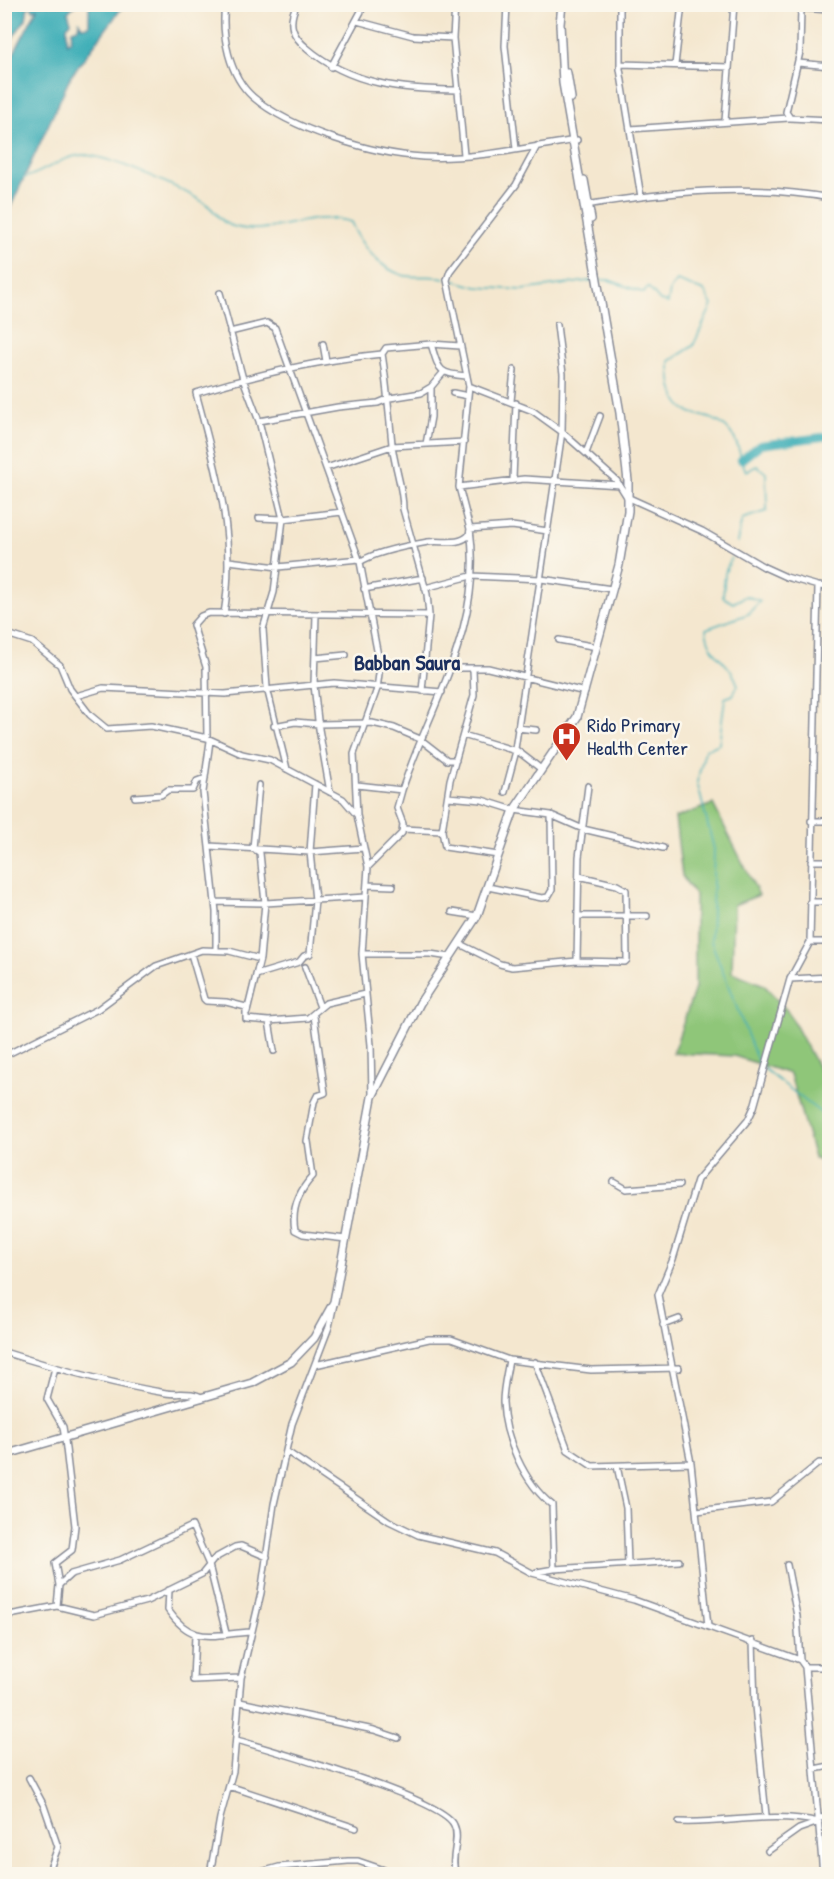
<svg xmlns="http://www.w3.org/2000/svg" width="834" height="1879" font-family="'Patrick Hand',sans-serif">
	<style>
		.green { fill: #8fc679; stroke: #557a6c; stroke-width: 1.5 }
		.water { fill: #3daeb7; stroke: #2c6e8a; stroke-width: 1.5 }
		.lines { fill: none; stroke-linecap: round; stroke-linejoin: round }
		.stream { stroke: #3daeb7; stroke-width: 1.5 }
		.river { stroke: #3daeb7; stroke-width: 8 }
		.street-casing { stroke: #888b96; stroke-width: 8 }
		.secondary-casing { stroke: #888b96; stroke-width: 10 }
		.street { stroke: #fff; stroke-width: 5 }
		.secondary { stroke: #fff; stroke-width: 7 }
		.labels { text-anchor: middle; dominant-baseline: central; stroke-width: 5; stroke-linejoin: round; paint-order: stroke }
		.poi-label { font-size: 20px; fill: #1b2f5e; stroke: #fbf7ec; text-anchor: start }
		.quarter-label { font-size: 22px; font-weight: bold; fill: #1b2f5e; stroke: #fbf7ec }
	</style>
	<rect width="100%" height="100%" fill="#fbf7ec"/>
	<filter id="ink" filterUnits="userSpaceOnUse"><feTurbulence type="fractalNoise" baseFrequency=".0167" numOctaves="2"/><feDisplacementMap in="SourceGraphic" scale="12" xChannelSelector="R" yChannelSelector="G"/><feConvolveMatrix kernelMatrix="1 2 1 2 8 2 1 2 1" color-interpolation-filters="sRGB"/></filter>
	<filter id="wash" filterUnits="userSpaceOnUse"><feTurbulence type="fractalNoise" baseFrequency=".008" numOctaves="4" result="noise"/><feDisplacementMap in="SourceGraphic" scale="24" xChannelSelector="R" yChannelSelector="G"/><feGaussianBlur stdDeviation="1.35" result="paint"/><feColorMatrix in="noise" values="0 0 0 0 0 0 0 0 0 0 0 0 0 0 0 0 0 1.4 0 .05"/><feComposite in="paint" operator="in"/></filter>
	<g filter="url(#wash)">
		<rect width="100%" height="100%" fill="#f4e7cf"/>
		<!-- green -->
		<path class="green" d="M713,804l46,91 -25,10 -2,67 32,13 25,28 35,66 5,3v84l-15,-8 -24,-84 -56,-18 -61,-3 22,-65v-93l-13,-19 -7,-58z"/>
		<!-- water -->
		<path class="water" d="M5,4l70,1 -7,7 3,10 -4,4v17l4,-3 1,-10 6,-2 1,-6 3,5 7,-1v-21h35l-53,71 -66,143 -1,-138 7,-5 -4,-3 -2,3v-6l32,-61 -4,1 -2,-4 -3,1 -2,12 -21,29z"/>
		<g class="lines">
			<!-- stream -->
			<path class="stream" d="M23,178c20,-4 38,-22 60,-23 25,0 101,34 123,49 8,5 14,18 23,21 39,15 79,-16 122,-3 9,23 27,45 51,53 14,4 29,-1 43,3
				M449,279l28,8 46,3 73,-10
				M601,280h8l35,13 4,-6 12,14 8,2 2,-13 7,-9 27,10 8,14 -19,41 -23,15c0,76 39,38 63,75 6,9 8,25 13,35l11,-5 9,7 1,38 -25,8 -5,23
				M731,558l-6,15 -2,24 10,6 13,-7 14,5 -12,13 -42,15c3,28 23,30 32,56l-5,10 -8,3 -6,46 -14,6 -8,32 17,67 -3,92 48,124 71,55"/>
			<!-- river -->
			<path class="river" d="M741,460l19,-15 70,-9"/>
		</g>
	</g>
	<g filter="url(#ink)">
		<g class="lines">
			<defs>
				<path id="street" d="M225,4c-4,31 4,72 28,93 38,33 121,57 170,60 51,3 104,-10 154,-17
					M297,4c-10,19 -5,32 10,44 43,37 97,42 152,42
					M455,4l-2,34 11,117
					M507,4l-2,42 11,103
					M620,4v65l21,128
					M830,10l-29,-2 -1,44 -14,60 4,6 40,2
					M357,21l56,15 40,2
					M798,63l32,3
					M620,64l109,3
					M675,65l7,-61
					M331,67l34,-63
					M725,121l9,-117
					M630,129l159,-11
					M586,205c78,-13 165,-22 244,-7
					M220,293l23,86 16,42 24,98 -9,73 -11,37 4,59 20,81
					M230,332l37,-9 8,5 85,234
					M323,344l3,17
					M431,344l29,2
					M382,354c5,31 7,60 10,90 2,22 11,42 11,65l24,85 2,21 -7,76
					M469,386l64,25 29,21 55,49 10,16 75,34 62,36 22,10 32,9
					M453,393l15,3
					M511,401l3,-31
					M259,421l79,-14 40,-4 12,-5 31,-5 10,-6 12,-14
					M426,444l5,-27v-30
					M586,453l14,-37
					M326,468l66,-22 72,-4
					M513,479l3,-76
					M459,487l65,-8 96,6
					M259,518l24,1 59,-7
					M229,561l49,6 81,-8
					M425,588l46,-12 70,3 71,10
					M364,589l59,-11
					M224,614c13,-79 -8,-146 -28,-221 62,-19 123,-33 186,-39l4,-6 45,-4c8,26 7,30 35,32
					M316,614l-2,71 5,44 11,63
					M4,633l28,9 28,23 10,24 20,26 17,14 44,-3 56,12 35,16 28,6 73,39 13,15
					M559,640l38,7
					M315,658l31,-3
					M451,668h37l97,24
					M473,669l1,26 -24,85 -8,51 3,16 53,8
					M76,696l27,-8 122,6 109,-11 108,9
					M274,726l21,-4 23,2 54,-1 22,5 26,11 27,21h9
					M517,728l19,2
					M463,735l53,16 -11,41
					M207,738l-1,-71 -13,-42 8,-9 8,-3 220,2
					M210,741l-7,51 13,120v38
					M541,769l-26,-20 47,-317 1,-58 -6,-49
					M357,785l45,5
					M135,797l26,-2 7,-5h25l4,-9 8,-3
					M448,797l34,3 32,10 37,5 32,14 80,19
					M811,821h19
					M403,829l39,2
					M209,846l101,6 54,-4
					M253,848l6,-63
					M811,861h19
					M368,867l34,-34 1,-9 -6,-16 5,-18c29,-87 82,-164 68,-261l42,-3 36,5
					M367,885l26,1
					M488,887l54,11 6,-1 4,-7 -1,-75
					M215,902l50,1 101,-6
					M810,902h20
					M452,912l25,4
					M578,916h69
					M810,942h20
					M460,944l40,20 12,3 65,-6 48,1 2,-2 -1,-70 -9,-5 -38,-9
					M191,954l13,45 2,2 20,1 20,5v12l23,2 39,-3 18,-15 39,-9
					M362,954h68l20,3
					M577,961l2,-104 9,-71
					M305,967l15,40
					M256,975l43,-13 5,-6 6,-2 5,-54 -5,-48 5,-68
					M790,979l40,-2
					M247,1012l13,-53 5,-56 -5,-50 -7,-5
					M269,1021l5,30
					M4,1056l94,-47 58,-43 46,-16 27,1 31,8
					M372,1095l-1,-50 -9,-91 6,-87 -11,-52 -3,-61 23,-65 3,-23 -20,-104c14,-10 51,-17 68,-20 13,-2 31,4 41,-7l1,-6 -11,-42 10,-101 -22,-106 3,-9 66,-86 21,-39
					M307,1141l7,-39 3,-6 8,-3 -11,-77
					M308,1141l5,35c-14,15 -22,33 -18,54l8,4 43,5
					M614,1182l12,7 53,-4
					M663,1325l16,-6
					M4,1352c54,17 107,32 162,41 12,2 27,-2 36,5
					M509,1360c-2,13 -6,28 -6,42 1,35 21,81 49,103l2,64 -17,3
					M535,1362l33,88 24,16 99,-3
					M315,1365l114,-26h22l58,21 82,10 88,-2
					M55,1368l-8,31 16,28 2,13 10,86 -3,24 -17,13 4,22
					M286,1451l103,70 29,14 77,18 37,20 102,27 166,60 5,7 18,207
					M617,1466l9,42 2,56
					M697,1511l74,-9 48,-39 11,1
					M787,1565l10,51 3,44
					M554,1569l125,-8
					M169,1590l-1,20c25,36 44,24 83,22
					M57,1606l2,-21 12,-11 49,-14 72,-34 17,39 17,68
					M4,1616l53,-10 37,9 53,-14 55,-27 13,-16 20,-11 6,-1 26,11
					M708,1626l-17,-163 -33,-168 15,-36 24,-79 51,-60 6,-13 36,-128 20,-37 8,-356 12,1
					M195,1635l-2,45 48,-2
					M753,1641l2,65 11,109
					M805,1667h25
					M240,1702l134,28 24,8
					M237,1740c33,10 206,58 217,85 7,14 -5,34 2,49
					M814,1769l16,-3
					M29,1778l15,28 14,41 -10,27
					M229,1786l127,42
					M818,1818l12,-1
					M679,1822c50,2 90,-11 140,0l-20,7 -31,22
					M210,1874l10,-56 13,-47 8,-93 20,-85 13,-89 18,-80 37,-97 5,-23
					M254,1874l25,-7 69,-6h10l38,13"/>
				<path id="secondary" d="M567,73l4,25
					M584,180l7,39
					M4,1455l248,-72 39,-21 23,-24 20,-36 38,-205 48,-94 57,-87 37,-106 63,-93 42,-152 9,-54v-30l-8,-68 -57,-330 -3,-59 2,-20"/>
			</defs>
			<!-- street casing -->
			<use href="#street" class="street-casing"/>
			<!-- secondary casing -->
			<use href="#secondary" class="secondary-casing"/>
			<!-- street -->
			<use href="#street" class="street"/>
			<!-- secondary -->
			<use href="#secondary" class="secondary"/>
		</g>
	</g>
	<!-- icons -->
	<defs>
		<symbol id="hospital-pin" viewBox="-11 -11 22 30"><path d="M0 17L-7.5 6A9.5 9.5 0 1 1 7.5 6Z" fill="#c8321e" stroke="#fbf7ec"/><path d="M-5-5h3v3.5h4V-5h3V5h-3V1.5h-4V5h-3Z" fill="#fff"/></symbol>
	</defs>
	<g fill-rule="evenodd">
		<use href="#hospital-pin" x="550" y="720" width="33" height="45"/>
	</g>
	<g class="labels">
		<!-- poi labels -->
		<g class="poi-label">
			<text x="587" y="724">Rido Primary<tspan x="587" dy="23">Health Center</tspan></text>
		</g>
		<!-- quarter labels -->
		<g class="quarter-label">
			<text x="407" y="662">Babban Saura</text>
		</g>
	</g>
	<!-- margin -->
	<rect width="834" height="1879" fill="none" stroke="#fbf7ec" stroke-width="24"/>
</svg>
